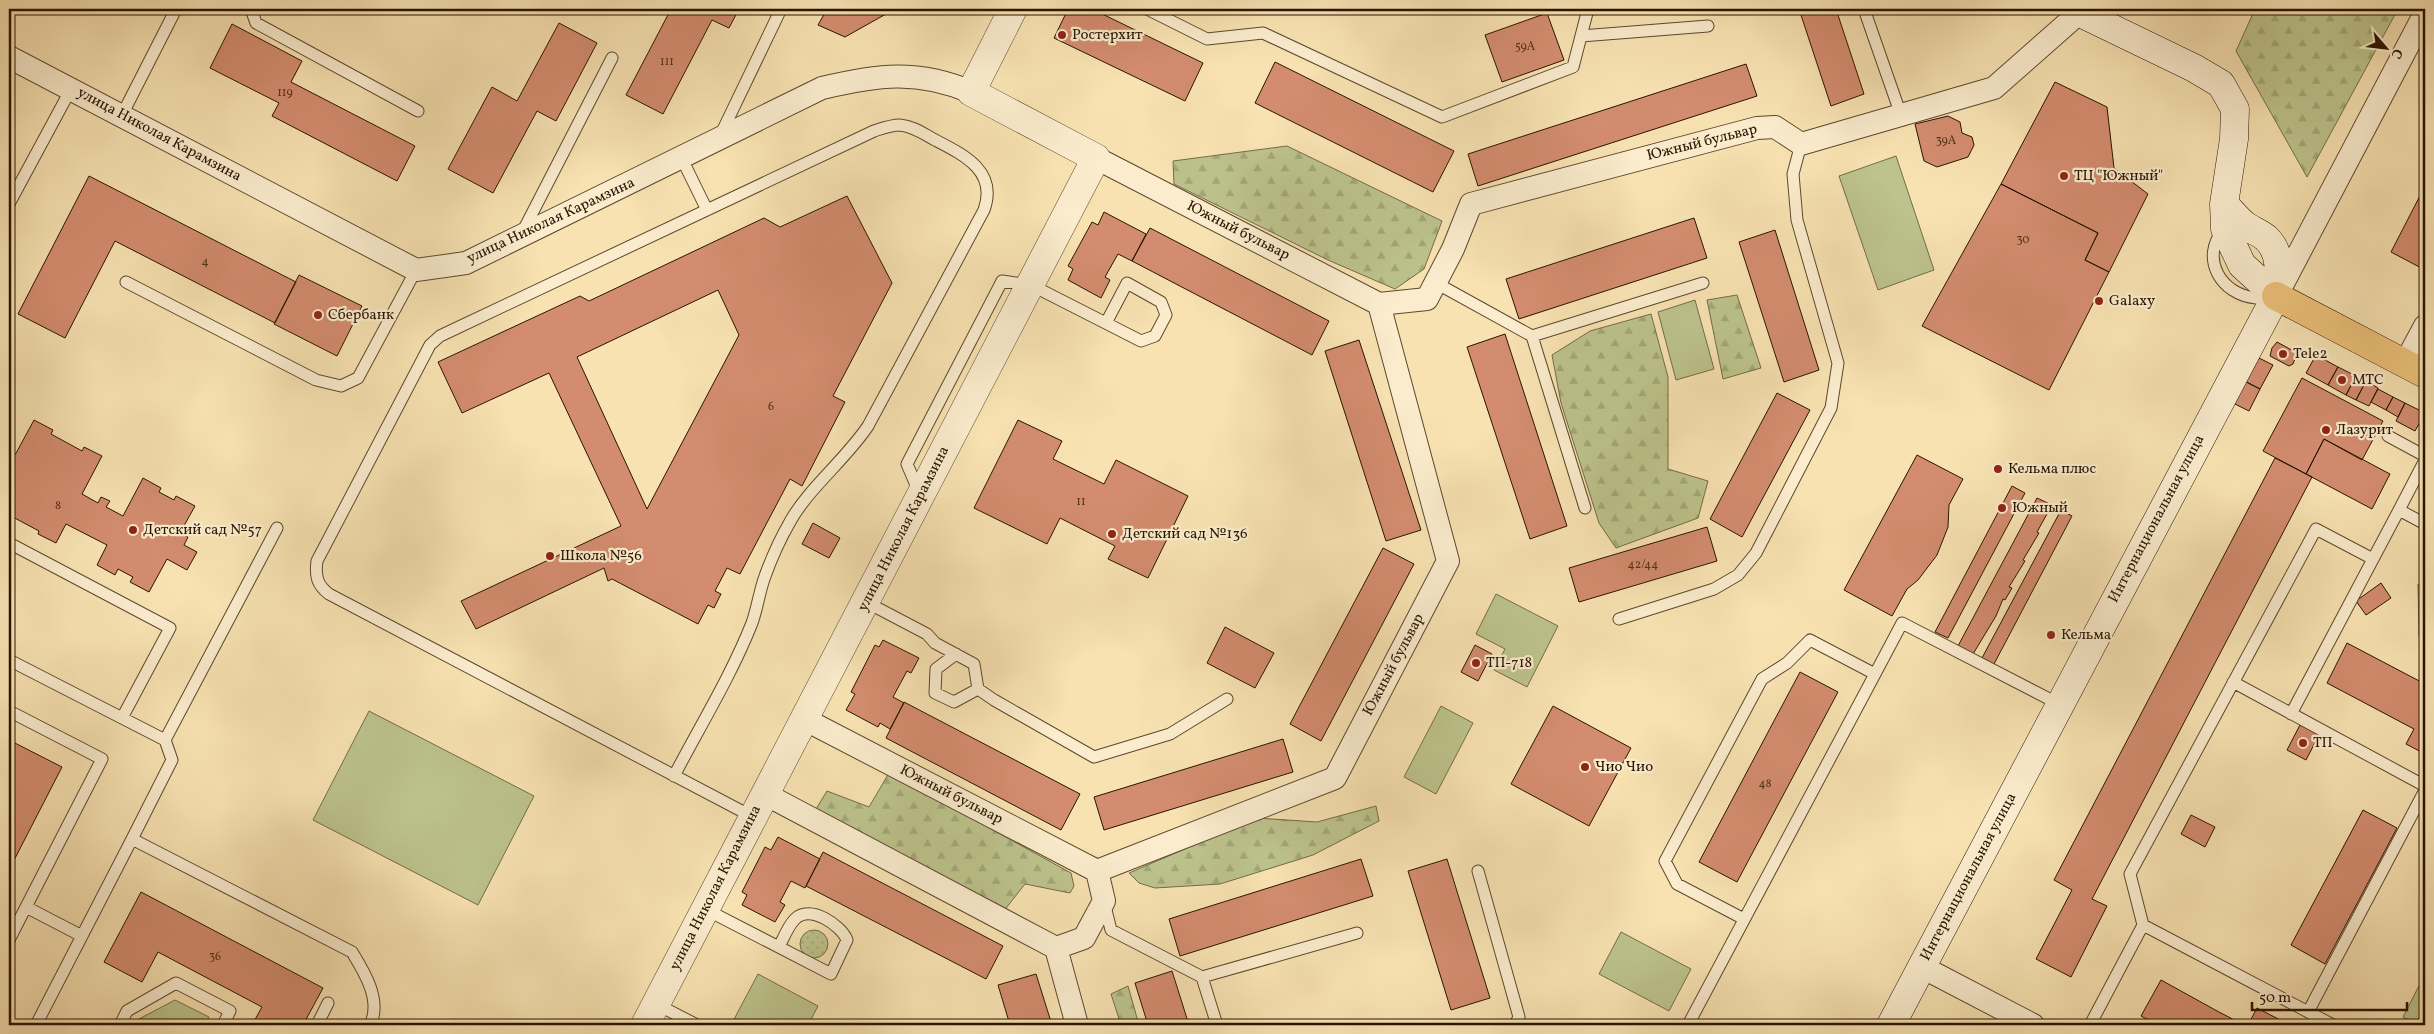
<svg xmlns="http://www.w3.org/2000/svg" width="2434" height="1034" font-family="Vollkorn,serif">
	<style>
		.grass { fill: url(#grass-dots); stroke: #736c47 }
		.forest { fill: url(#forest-firs); stroke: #736c47 }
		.park { fill: #bdc38d; stroke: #736c47 }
		.building { fill: #d38c6f; stroke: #291401; fill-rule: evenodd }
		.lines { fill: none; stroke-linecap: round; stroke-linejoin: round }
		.service-casing { stroke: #5d482d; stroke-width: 13 }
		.minor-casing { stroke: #5d482d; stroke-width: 24 }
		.tertiary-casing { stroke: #5d482d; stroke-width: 29 }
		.secondary-casing { stroke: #291401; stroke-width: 29 }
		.primary-casing { stroke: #291401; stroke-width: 29 }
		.service { stroke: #faeccd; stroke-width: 11 }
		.minor { stroke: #faeccd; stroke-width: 22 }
		.tertiary { stroke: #faeccd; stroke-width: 28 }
		.secondary { stroke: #faeccd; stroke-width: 28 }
		.primary { stroke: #ecc179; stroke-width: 28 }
		.poi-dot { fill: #8f2418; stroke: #faeccd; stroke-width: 2 }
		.labels { text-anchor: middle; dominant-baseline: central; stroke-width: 4.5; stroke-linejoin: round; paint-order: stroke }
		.number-label { font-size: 12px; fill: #54321c }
		.poi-label { font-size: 15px; fill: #291401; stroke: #faeccd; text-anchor: start }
		.street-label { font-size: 15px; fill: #291401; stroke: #faeccd }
	</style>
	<defs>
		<pattern id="grass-dots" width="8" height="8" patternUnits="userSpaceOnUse" patternTransform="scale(1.25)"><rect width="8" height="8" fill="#bdc38d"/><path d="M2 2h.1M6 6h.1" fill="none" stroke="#a2a778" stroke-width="1.8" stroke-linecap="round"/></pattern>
		<pattern id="forest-firs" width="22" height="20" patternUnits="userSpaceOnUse" patternTransform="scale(1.25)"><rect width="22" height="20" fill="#bdc38d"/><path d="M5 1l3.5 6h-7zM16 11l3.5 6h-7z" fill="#a2a778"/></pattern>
	</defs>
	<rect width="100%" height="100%" fill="#f8e2b2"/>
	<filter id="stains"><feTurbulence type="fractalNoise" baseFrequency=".004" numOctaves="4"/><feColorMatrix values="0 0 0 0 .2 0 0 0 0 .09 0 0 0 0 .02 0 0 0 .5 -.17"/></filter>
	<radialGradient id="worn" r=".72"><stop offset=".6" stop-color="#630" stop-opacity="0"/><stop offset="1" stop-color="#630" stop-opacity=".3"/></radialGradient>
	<!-- grass -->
	<path class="grass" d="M800 944a14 14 0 1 1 28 0a14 14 0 1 1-28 0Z"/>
	<!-- forest -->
	<path class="forest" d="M2255,9h143l-91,168 -71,-126z
		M1287,146l155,75 -18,48 -29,20 -67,-29 -154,-76 -1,-23z
		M1737,295l24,73 -38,11 -16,-79z
		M1651,314l17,63v92l40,12 -10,37 -82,30 -17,-25 -38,-120 -9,-48 38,-24z
		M889,773l182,100 3,13 -4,7 -45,-9 -22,28 -187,-103 11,-18 42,16z
		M1376,806l3,15 -66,34 -93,29 -65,4 -16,-5 -10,-10 128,-55 60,4z
		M1128,986l11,39h-18l-10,-31z"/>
	<!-- park -->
	<path class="park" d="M1896,156l38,114 -56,20 -39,-114z
		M1695,300l19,69 -38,11 -18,-68z
		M2418,584l7,4v48l-6,1z
		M1496,594l62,32 -31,61 -33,-17 11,-21 -29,-15z
		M1441,706l32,17 -37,71 -32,-17z
		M369,711l165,85 -56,109 -165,-85z
		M1621,932l70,37 -22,42 -70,-37z
		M758,974l60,32 -10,19h-77z
		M2425,974v51h-6l-16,-8z
		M175,1000l34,17 -4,8h-69l3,-6z"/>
	<!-- building -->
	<path class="building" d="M671,9h68l-10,19 -17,-8 -49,94 -37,-19z
		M827,9h49l10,5 -41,23 -27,-12z
		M1068,9h24l111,54 -18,38 -131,-63z
		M1799,9h37l28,85 -33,12z
		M1547,13l17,47 -62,22 -17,-47z
		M559,23l38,20 -41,78 -19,-10 -44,82 -45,-24 44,-82 25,14z
		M232,24l70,37 -11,21 124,64 -18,35 -125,-65 7,-13 -69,-35z
		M1275,62l179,89 -21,41 -178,-89z
		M1746,64l11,32 -279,90 -10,-32z
		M2055,82l52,25 7,61 34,26 -39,78 -24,-12 13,-27 -97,-49z
		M1948,116l12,6 2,11 10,4 2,8 -6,12 -31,10 -13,-6 -9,-37z
		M89,176l207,106 -21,41 -160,-82 -50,97 -47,-24z
		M2001,184l97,49 -13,27 24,12 -60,118 -127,-64z
		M2425,186v84l-34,-18z
		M847,196l45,87 -59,113 12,6 -43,84 -12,-7 -50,95 -13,-6 -12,23 6,3 -7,14 -6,-3 -10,19 -86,-45 -4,2 -4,-13 -128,61 -15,-28 160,-75 -72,-153 -87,40 -24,-51 142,-66 9,5 175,-83 16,9zM718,290l21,45 -92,174 -70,-152z
		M1104,212l42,22 -14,27 -14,-7 -13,23 5,3 -9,18 -33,-18 5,-11 -5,-3 24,-44 6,3z
		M1694,218l13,40 -188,61 -13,-40z
		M1150,228l179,93 -17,34 -180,-94z
		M1775,230l44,140 -35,12 -45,-140z
		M299,275l63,31 -25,50 -63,-32z
		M1505,334l62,192 -37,13 -63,-192z
		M1359,340l62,190 -35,11 -61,-190z
		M2277,342l20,11 -4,11 -4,2 -19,-10 2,-8z
		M2316,355l22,12 -10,18 -22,-12z
		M2259,358l14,7 -13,24 -14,-7z
		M2338,367l18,9 -10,19 -18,-10z
		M2356,376l10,5 -10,19 -10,-5z
		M2302,378l81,43 -21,39 -38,-21 -18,35 -43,-23z
		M2243,380l17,9 -11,22 -18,-9z
		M2366,381l12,7 -9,18 -13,-6z
		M2378,389l15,8 -7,13 -15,-8z
		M1777,393l33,17 -68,127 -32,-18z
		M2393,397l12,6 -7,14 -12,-7z
		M2405,403l20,10 -10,18 -19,-10z
		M34,420l19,10 -2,4 31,17 2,-4 18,9 -20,38 16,9 3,-6 9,4 -4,6 17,9 20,-38 18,10 -2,4 15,8 2,-4 19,10 -15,27 8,4 -4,8 13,7 -10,18 -20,-11 -18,33 -19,-10 3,-5 -15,-8 -3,6 -18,-10 10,-20 -41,-21 -10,19 -18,-9 1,-3 -30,-16v-63l6,3z
		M1018,420l44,21 -9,18 51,25 12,-24 72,36 -40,82 -40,-19 7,-13 -55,-28 -13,26 -73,-36z
		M2324,439l66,35 -18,35 -66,-35z
		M1917,455l46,24 -14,26 -1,22 -11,28 -19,25 -11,9 -15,27 -48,-26z
		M2275,458l37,19 -220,422 15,7 -36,71 -35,-18 36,-69 -18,-10z
		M2012,486l13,7 -77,145 -13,-6z
		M2037,498l15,7 -15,27 2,1 -16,27 2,1 -16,26 3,1 -7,12 -2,-1 -7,17 -23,38 -15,-8z
		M2061,510l11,6 -78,148 -12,-6z
		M813,523l27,15 -11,20 -27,-14z
		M1707,527l10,34 -138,41 -10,-34z
		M1383,548l31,16 -93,177 -31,-17z
		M2381,583l10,15 -25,17 -10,-14z
		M1225,627l49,26 -19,35 -48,-25z
		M883,640l36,18 -8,15 -4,-2 -14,26 11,6 -14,26 -10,-6 -2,4 -32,-17 9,-16 -4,-2 24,-47 4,2z
		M2347,643l78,41v70l-19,-10 8,-15 -87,-46z
		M1475,645l17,9 -14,27 -17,-9z
		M1800,672l38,20 -101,190 -38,-20z
		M904,702l176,92 -19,36 -175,-92z
		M1553,706l78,42 -42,78 -78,-42z
		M2300,725l19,10 -13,25 -19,-10z
		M1283,739l10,33 -189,58 -10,-33z
		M9,740l53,27 -53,103z
		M2363,810l34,18 -72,136 -34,-19z
		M2191,815l24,12 -10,20 -24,-13z
		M778,837l42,22 -15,29 -14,-7 -11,21 5,3 -10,17 -33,-17 5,-10 -5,-3 23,-45 6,3z
		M823,852l180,94 -17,33 -180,-93z
		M1361,859l12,37 -193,60 -11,-37z
		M1447,859l43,139 -39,12 -43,-139z
		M141,892l182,96 -20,37h-51l10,-18 -104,-55 -16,30 -38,-20z
		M1172,971l17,54h-41l-13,-42z
		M1036,974l16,51h-42l-12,-40z
		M2161,980l58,32 25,13h-86l-17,-9z
		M2257,1008l33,17h-42z
		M454,1019l13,6h-16z"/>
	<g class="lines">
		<defs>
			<path id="service" d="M251,9l5,14 162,88
				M1147,9l60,30 56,-6 179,84 131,-50 15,-58
				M1864,9l37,106
				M1581,36l127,-10
				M122,115l54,-106
				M720,136l61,-127
				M682,159l25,51
				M9,204l62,-115
				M2224,229c-25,29 -3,66 32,69 5,1 11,-1 16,-1
				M523,231l89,-173
				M126,282l190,98 25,6 17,-8 58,-108
				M1436,283l96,53 171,-53
				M1532,336l53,172
				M2388,436l37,20
				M2425,460l-26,50 26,14
				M919,492l-12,-28 95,-183 29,4 110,56 14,-5 11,-21 -5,-13 -34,-19 -21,40
				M9,543l161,85 -48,90
				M866,602l61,32 8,9 39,21 4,25 16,11 100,57 76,-23 57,-35
				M1619,619l95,-30 24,-14 18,-22 75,-145 7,-45 -41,-143 -4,-46 8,-30
				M956,654l-20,15 -1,24 19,9 24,-13
				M9,660l156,80 7,20 -40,79
				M1875,674l27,-51 157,81
				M2233,682l192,104
				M9,711l93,48 -93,181
				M2291,714l108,-204
				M165,740l112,-212
				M674,776c26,-50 57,-100 78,-153 5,-14 7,-29 12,-44 7,-20 16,-40 27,-59 19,-33 54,-60 77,-94l116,-216c14,-39 -20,-55 -49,-70 -11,-6 -22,-14 -35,-15 -9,0 -17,3 -26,6l-434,205 -10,9 -113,216c-2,15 0,24 12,33l424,223
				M1478,871l41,146 -4,8
				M1104,902l7,28 91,47 15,48
				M26,907l56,29
				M705,909l126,65 16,-34c-6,-15 -37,-36 -52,-21 -7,7 -12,20 -16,28
				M2143,925l190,100
				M1202,977l155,-44
				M656,1004l41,21
				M2308,1012l117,-222
				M36,1025l96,-186 220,113c13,21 30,49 18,73
				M120,1025l7,-14 49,-28 54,28 -7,14
				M317,1025l11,-22
				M1688,1025l187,-351 -65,-34 -23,23 -25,16 -97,182 12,23 67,35
				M2090,1025l53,-100 -13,-51 186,-345 57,30"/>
			<path id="minor" d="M9,57l407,213 50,-7 356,-175c55,-13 95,-19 149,4
				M1096,158l283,146
				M2278,293l147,-280
				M2405,363l20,-37
				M804,719l293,152
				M765,794l291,154
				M1922,967l111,58
				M1077,1025l-21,-77 28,-10 20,-37 -7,-30 238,-93 113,-217 -69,-257 48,-5 26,-50 18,-45 286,-76 18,-1 26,17 193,-56 85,-75"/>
			<path id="tertiary" d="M645,1025l451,-867 -125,-66 42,-83"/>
			<path id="secondary" d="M2072,9l122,59 27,16 14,25 -1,30 -10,65 1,25 17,36 34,31
				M1891,1025l385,-729c3,-20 7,-42 -10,-58 -6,-5 -14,-8 -20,-12 -8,-6 -15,-15 -22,-22"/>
			<path id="primary" d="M2276,296l149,78"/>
		</defs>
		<!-- service casing -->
		<use href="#service" class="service-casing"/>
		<!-- minor casing -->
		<use href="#minor" class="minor-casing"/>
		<!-- tertiary casing -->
		<use href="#tertiary" class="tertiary-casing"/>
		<!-- secondary casing -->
		<use href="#secondary" class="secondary-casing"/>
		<!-- primary casing -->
		<use href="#primary" class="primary-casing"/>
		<!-- service -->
		<use href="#service" class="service"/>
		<!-- minor -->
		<use href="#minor" class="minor"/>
		<!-- tertiary -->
		<use href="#tertiary" class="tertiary"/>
		<!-- secondary -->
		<use href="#secondary" class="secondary"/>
		<!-- primary -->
		<use href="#primary" class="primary"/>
	</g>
	<!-- markers -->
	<g class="poi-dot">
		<circle cx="1062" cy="35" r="5"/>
		<circle cx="2064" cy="176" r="5"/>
		<circle cx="2099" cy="301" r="5"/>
		<circle cx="318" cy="315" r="5"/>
		<circle cx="2283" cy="354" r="5"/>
		<circle cx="2342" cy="380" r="5"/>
		<circle cx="2326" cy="430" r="5"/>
		<circle cx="1998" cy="469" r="5"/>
		<circle cx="2002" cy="508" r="5"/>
		<circle cx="133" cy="530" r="5"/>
		<circle cx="1112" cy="534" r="5"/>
		<circle cx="550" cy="556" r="5"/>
		<circle cx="2051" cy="635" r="5"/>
		<circle cx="1476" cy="663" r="5"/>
		<circle cx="2303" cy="743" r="5"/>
		<circle cx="1585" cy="767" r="5"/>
	</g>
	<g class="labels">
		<!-- number labels -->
		<g class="number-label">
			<text x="1525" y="47">59А</text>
			<text x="667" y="62">111</text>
			<text x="285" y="93">119</text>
			<text x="1946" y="141">39А</text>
			<text x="2023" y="240">30</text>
			<text x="205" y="262">4</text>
			<text x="771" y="407">6</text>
			<text x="1081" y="502">11</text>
			<text x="58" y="506">8</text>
			<text x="1643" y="565">42/44</text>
			<text x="1765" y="784">48</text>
			<text x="215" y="957">36</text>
		</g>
		<!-- poi labels -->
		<g class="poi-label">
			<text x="1072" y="35">Ростерхит</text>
			<text x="2074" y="176">ТЦ "Южный"</text>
			<text x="2109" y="301">Galaxy</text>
			<text x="328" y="315">Сбербанк</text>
			<text x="2293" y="354">Tele2</text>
			<text x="2352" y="380">МТС</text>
			<text x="2336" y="430">Лазурит</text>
			<text x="2008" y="469">Кельма плюс</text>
			<text x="2012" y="508">Южный</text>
			<text x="143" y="530">Детский сад №57</text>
			<text x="1122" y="534">Детский сад №136</text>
			<text x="560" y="556">Школа №56</text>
			<text x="2061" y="635">Кельма</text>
			<text x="1486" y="663">ТП-718</text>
			<text x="2313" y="743">ТП</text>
			<text x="1595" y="767">Чио Чио</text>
		</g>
		<!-- street labels -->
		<g class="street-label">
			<text transform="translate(159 135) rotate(28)">улица Николая Карамзина</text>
			<text transform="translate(1702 143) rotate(-14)">Южный бульвар</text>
			<text transform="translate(551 221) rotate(-25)">улица Николая Карамзина</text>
			<text transform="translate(1238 231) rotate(27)">Южный бульвар</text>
			<text transform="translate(2157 519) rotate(-62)">Интернациональная улица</text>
			<text transform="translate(904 529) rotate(-63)">улица Николая Карамзина</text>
			<text transform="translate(1394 665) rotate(-62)">Южный бульвар</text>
			<text transform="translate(951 795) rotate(27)">Южный бульвар</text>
			<text transform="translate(1969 877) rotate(-62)">Интернациональная улица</text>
			<text transform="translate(716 888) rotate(-63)">улица Николая Карамзина</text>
		</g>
	</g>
	<!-- margin -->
	<rect width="2434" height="1034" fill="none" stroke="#f8e2b2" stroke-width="30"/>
	<rect x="10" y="10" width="2414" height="1014" fill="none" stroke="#291401" stroke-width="2.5"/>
	<rect x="15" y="15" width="2404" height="1004" fill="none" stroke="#291401"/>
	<!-- north arrow -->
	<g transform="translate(2386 48) rotate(118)" stroke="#faeccd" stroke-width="4" paint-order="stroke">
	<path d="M0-4L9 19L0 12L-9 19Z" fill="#291401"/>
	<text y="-8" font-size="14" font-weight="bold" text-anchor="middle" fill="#291401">С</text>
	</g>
	<!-- scale -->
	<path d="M2252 1002v8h155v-8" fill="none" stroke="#291401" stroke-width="2.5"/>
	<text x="2259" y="1002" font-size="15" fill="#291401" stroke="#faeccd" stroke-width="4" paint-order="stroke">50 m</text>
	<rect width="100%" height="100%" filter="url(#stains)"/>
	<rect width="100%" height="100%" fill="url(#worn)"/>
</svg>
